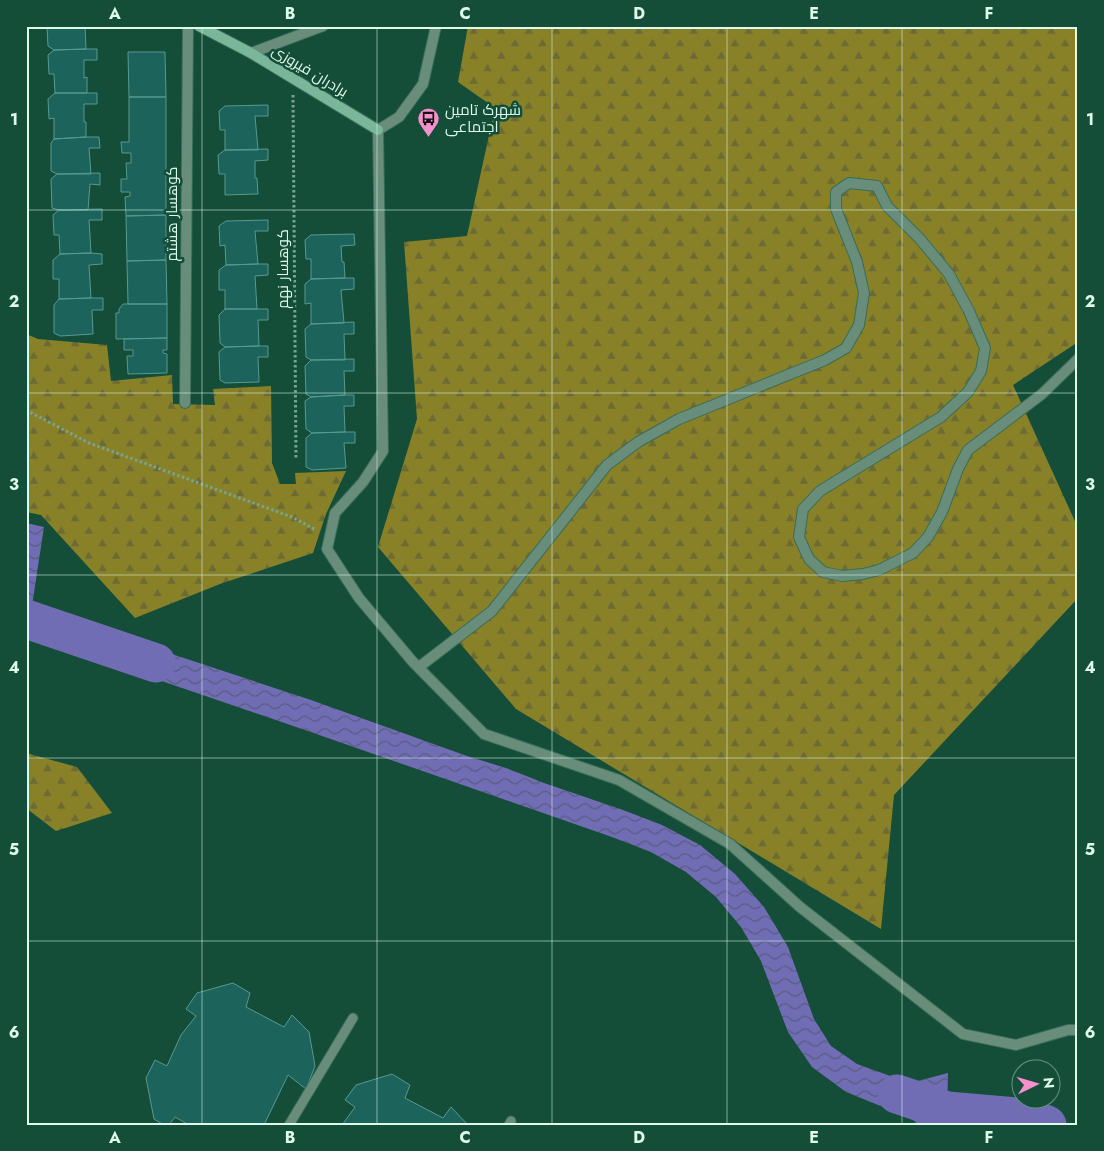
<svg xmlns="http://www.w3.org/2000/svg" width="1104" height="1151" font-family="Jost,Cairo,sans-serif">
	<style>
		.forest { fill: url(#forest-firs) }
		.water { fill: url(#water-waves) }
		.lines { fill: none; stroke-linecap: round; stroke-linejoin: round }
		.river { stroke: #716db5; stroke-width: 39 }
		.building { fill: #1b635b; stroke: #579a91 }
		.service-casing { stroke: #386d59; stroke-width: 11 }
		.minor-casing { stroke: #386d59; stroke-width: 12 }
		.secondary-casing { stroke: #386d59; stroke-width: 12 }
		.path { stroke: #79a492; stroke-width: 3; stroke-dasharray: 2.5 2.5; stroke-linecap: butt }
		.service { stroke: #688d7b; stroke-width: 9 }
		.minor { stroke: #688d7b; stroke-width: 10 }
		.secondary { stroke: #7ab69a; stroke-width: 10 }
		.grid { fill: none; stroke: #ddfaeb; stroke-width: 1; stroke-opacity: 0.55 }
		.labels { text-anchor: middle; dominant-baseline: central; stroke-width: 5; stroke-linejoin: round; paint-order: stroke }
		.street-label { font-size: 15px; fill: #ddfaeb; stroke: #144e39 }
		.poi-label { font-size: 15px; fill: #ddfaeb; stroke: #144e39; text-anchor: start }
		.neatline { fill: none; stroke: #ddfaeb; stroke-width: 2 }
		.grid-label { font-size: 16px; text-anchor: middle; font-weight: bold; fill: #ddfaeb }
	</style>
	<defs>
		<pattern id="forest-firs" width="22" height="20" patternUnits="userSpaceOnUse" patternTransform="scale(1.25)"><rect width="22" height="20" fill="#898128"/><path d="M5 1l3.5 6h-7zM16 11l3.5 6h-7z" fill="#6d6b34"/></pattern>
		<pattern id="water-waves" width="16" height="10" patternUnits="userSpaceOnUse" patternTransform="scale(1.25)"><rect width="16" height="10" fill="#716db5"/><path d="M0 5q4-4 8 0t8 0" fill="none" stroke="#5a5c7e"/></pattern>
	</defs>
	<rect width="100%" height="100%" fill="#144e39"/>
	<!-- forest -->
	<path class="forest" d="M468,26h610v316l-65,43 65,143v70l-184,197 -13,134 -365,-220 -138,-162 39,-128 -13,-177 63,-6 28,-128 -37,-26z
		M26,334l12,5 69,6 4,36 61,-6 1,29 42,1 -2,-16 58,-3 1,77 8,21h16l-1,-11 51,-2 -20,43 -13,39 -93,31 -85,34 -94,-103 -15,-3z
		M26,753l51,14 35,46 -56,18 -30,-23z"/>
	<!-- water -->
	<path class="water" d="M26,523l18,4 -18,118z
		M108,633l203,67 156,56 39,12 38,15 79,27 39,15 38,20 35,29 29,33 24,40 26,72 17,27 26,18 53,19 38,-10 -1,38 -5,14h-24l-12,-13 -18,-3 -42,-17 -34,-25 -24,-35 -27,-71 -20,-34 -25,-30 -30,-25 -35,-20 -39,-15 -310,-108 -155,-53 -48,-14z"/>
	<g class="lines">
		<!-- river -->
		<path class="river" d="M26,619l130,44
			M897,1094l50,17 83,7 17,7"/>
	</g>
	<!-- building -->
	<path class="building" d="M47,26h38l1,23 -32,1 -6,-4z
		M86,49h11v11h-13v18l3,-1v16h-32l-1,-19h-5l-1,-19 6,-5z
		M128,52h37l1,45h-37z
		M55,93h42v11h-13v18h2v15l-32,2v-21l-5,1 -1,-20z
		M129,97h37v118l-40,1 -1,-19 5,-1v-4h-9v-13h6l-1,-16h5v-10h-9l-1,-11h8z
		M268,105v11h-13l3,34h-33v-20h-5l-1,-19 6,-5z
		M86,137h13l1,11h-11l2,26h-34l-6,-3v-28l3,-4z
		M268,149v11l-13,1v17h2l1,16 -33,1v-21h-6l-1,-19 7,-5z
		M100,173v12l-10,-1 -2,26h-29l-7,-2 -1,-29 6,-5z
		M102,209v11h-13l2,33 -31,1 -1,-19h-5l-1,-20 6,-5z
		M166,215v45l-39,1 -1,-45z
		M268,220v11h-13l3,33 -32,1 -1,-20 -5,1 -1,-20 7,-5z
		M354,234l1,11 -14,1 1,16h2l1,16 -34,1v-20h-5l-1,-19 6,-5z
		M91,253l11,1v10l-13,1 2,33 -32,1v-20h-6v-19l7,-6z
		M166,260l1,44h-39l-1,-43z
		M258,264h10v11l-13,1 2,33h-32v-19h-6v-20l7,-5z
		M345,278h9v11l-13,1 3,33 -33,1v-21l-6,1v-20l6,-5z
		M91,298h12v12h-11l1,24 -33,2 -6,-3v-28l5,-6z
		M123,304h44v34l-51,1v-26h3v-4z
		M225,309h43v11h-10l1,26 -34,1 -5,-4 -1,-28z
		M354,322v12h-10l1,26h-34l-5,-3 -1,-28 6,-5z
		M167,338v12h-4v3l4,1v19l-39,1 -1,-18h6v-6h-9v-11z
		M259,346h9v11h-10l1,25 -34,1 -5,-3 -1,-28 6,-5z
		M354,359v12h-10l1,24 -34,2 -5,-3 -1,-28 6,-6z
		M345,395h9v11h-10l1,26 -33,1 -6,-4 -1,-28 6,-4z
		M345,432h10v11h-11l2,25 -34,2 -6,-3v-29l6,-5z
		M233,983l17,10 -4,14 38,20 8,-12 17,17 6,34 -9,23 -18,-14 -24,50h-75l-14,-8 -6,8h-5l-10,-6 -8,-41 9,-18 12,6 14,-31 15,-19 -10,-7 11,-16z
		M392,1074l18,11 -5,13 38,20 8,-11 17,18h-126l13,-18 -10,-7 11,-15z"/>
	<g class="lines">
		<defs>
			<path id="service" d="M289,1125l64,-107
				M509,1125l2,-4"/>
			<path id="minor" d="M436,26l-13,58 -24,33 -21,13 5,321 -20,31 -28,31 -8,36 32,49 54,64 71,72 135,46 111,64 70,63 163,127 53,11 52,-15h10
				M251,53l72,-27
				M185,403l3,-377
				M419,667l73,-56 115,-146 31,-23 41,-23 146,-59 21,-12 13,-23 5,-32 -7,-31 -21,-53v-17l13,-9 28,3 10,20 33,33 29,35 20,37 16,37 -4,23 -13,21 -27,25 -121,74 -17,18 -4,28 10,22 14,13 19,4 21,-2 16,-4 34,-17 15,-16 14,-25 16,-43 10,-19 74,-56 36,-35"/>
			<path id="secondary" d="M199,26l52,27 127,77"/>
		</defs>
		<!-- service casing -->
		<use href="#service" class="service-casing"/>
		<!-- minor casing -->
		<use href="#minor" class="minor-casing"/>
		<!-- secondary casing -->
		<use href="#secondary" class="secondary-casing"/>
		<!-- path -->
		<path class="path" d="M293,95l3,365
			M26,410l63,33 203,74 24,13"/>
		<!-- service -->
		<use href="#service" class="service"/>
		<!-- minor -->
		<use href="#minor" class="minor"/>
		<!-- secondary -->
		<use href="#secondary" class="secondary"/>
	</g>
	<!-- grid -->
	<path class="grid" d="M202,26v1099M377,26v1099M552,26v1099M727,26v1099M902,26v1099M26,210h1052M26,393h1052M26,575h1052M26,758h1052M26,941h1052"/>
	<!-- icons -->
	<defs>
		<symbol id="bus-pin" viewBox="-11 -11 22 30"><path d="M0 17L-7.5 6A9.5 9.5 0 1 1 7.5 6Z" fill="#f790cd" stroke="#144e39"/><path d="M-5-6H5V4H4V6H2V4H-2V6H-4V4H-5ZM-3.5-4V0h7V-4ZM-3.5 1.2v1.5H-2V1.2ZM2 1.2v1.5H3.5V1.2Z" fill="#111"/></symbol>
	</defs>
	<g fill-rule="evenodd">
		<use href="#bus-pin" x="416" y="106" width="25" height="34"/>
	</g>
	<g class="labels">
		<!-- street labels -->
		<g class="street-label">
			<text transform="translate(310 71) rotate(31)">برادران فیروزی</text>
			<text transform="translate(172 214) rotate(-90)">کوهسار هشتم</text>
			<text transform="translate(283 269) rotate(-90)">کوهسار نهم</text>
		</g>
		<!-- poi labels -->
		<g class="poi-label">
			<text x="445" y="110">شهرک تامین<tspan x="445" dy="17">اجتماعی</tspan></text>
		</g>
	</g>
	<!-- border -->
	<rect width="1104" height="1151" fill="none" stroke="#144e39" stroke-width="55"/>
	<!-- north arrow -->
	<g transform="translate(1036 1084) rotate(85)"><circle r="24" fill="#144e39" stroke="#649380"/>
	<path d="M0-4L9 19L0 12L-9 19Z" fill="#f790cd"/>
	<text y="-8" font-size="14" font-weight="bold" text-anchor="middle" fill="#ddfaeb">N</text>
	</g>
	<rect x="28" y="28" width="1048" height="1096" class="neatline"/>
	<g class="grid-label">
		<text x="115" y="19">A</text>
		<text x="290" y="19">B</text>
		<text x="465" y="19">C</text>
		<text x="639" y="19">D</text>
		<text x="814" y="19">E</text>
		<text x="989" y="19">F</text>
		<text x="14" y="125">1</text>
		<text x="1090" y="125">1</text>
		<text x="14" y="307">2</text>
		<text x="1090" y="307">2</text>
		<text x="14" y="490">3</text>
		<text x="1090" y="490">3</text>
		<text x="14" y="673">4</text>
		<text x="1090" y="673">4</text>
		<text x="14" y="855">5</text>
		<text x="1090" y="855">5</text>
		<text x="14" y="1038">6</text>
		<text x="1090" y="1038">6</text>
		<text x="115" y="1143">A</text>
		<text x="290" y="1143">B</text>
		<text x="465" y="1143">C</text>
		<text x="639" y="1143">D</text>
		<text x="814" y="1143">E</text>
		<text x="989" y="1143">F</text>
	</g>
</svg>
